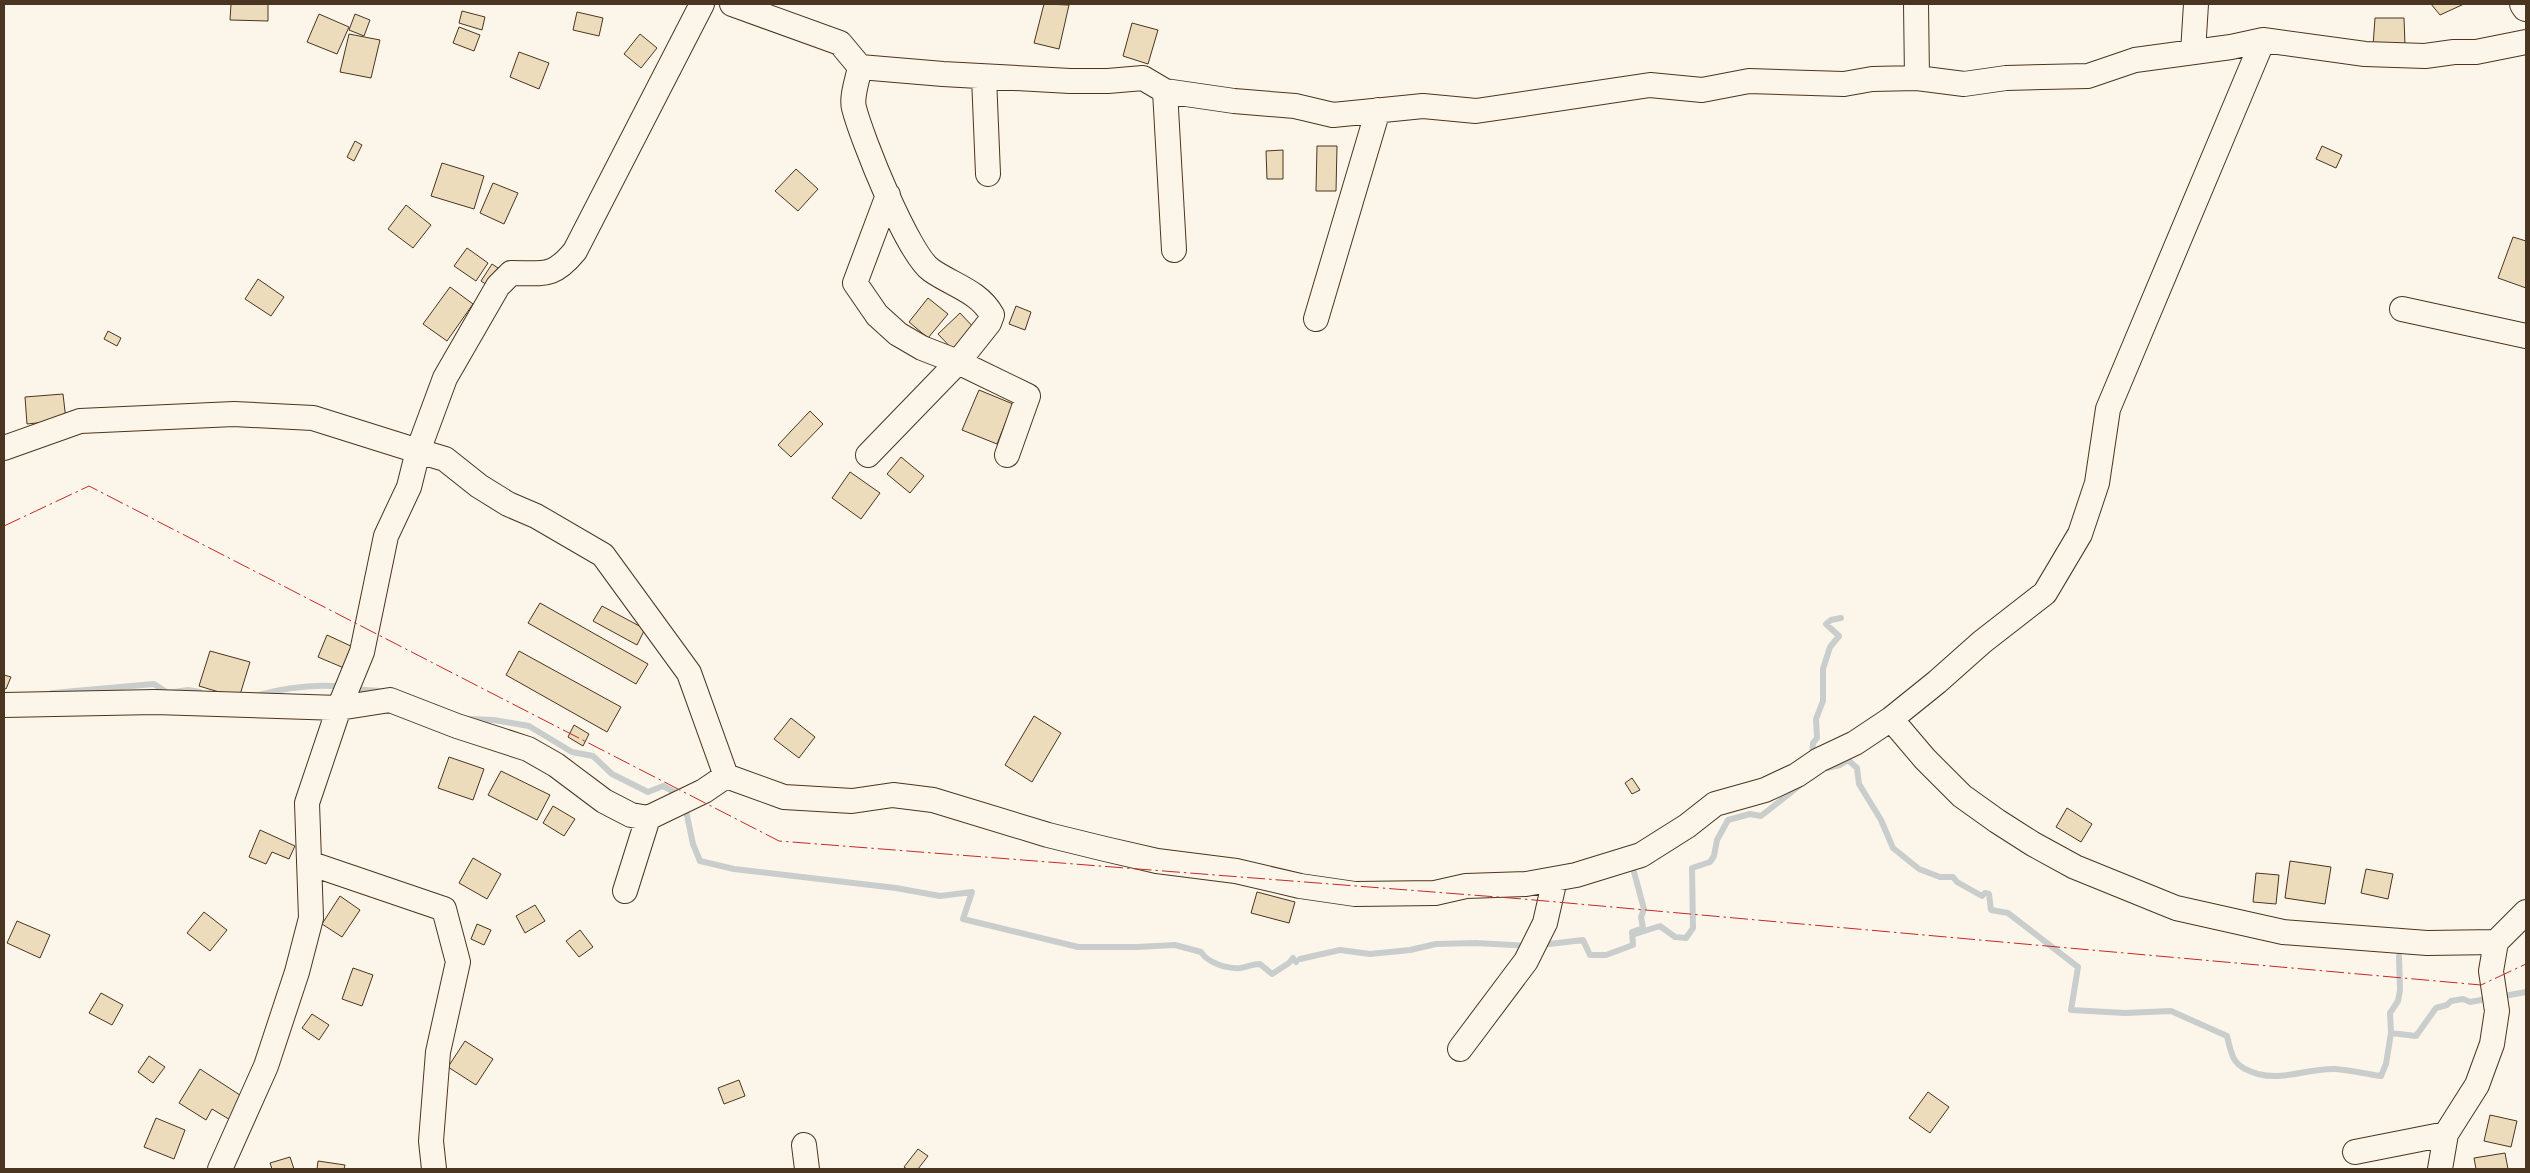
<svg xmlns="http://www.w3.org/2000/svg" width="2530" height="1173" font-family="Karla,sans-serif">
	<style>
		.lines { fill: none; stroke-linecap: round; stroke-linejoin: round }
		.stream { stroke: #c9cecd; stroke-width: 6 }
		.building { fill: #ecdcbc; stroke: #4a3520 }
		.minor-casing { stroke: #4a3520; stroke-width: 26 }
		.major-casing { stroke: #4a3520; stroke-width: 30 }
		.minor { stroke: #fbf6e9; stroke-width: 24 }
		.major { stroke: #fbf6e9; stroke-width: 28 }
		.power { stroke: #c62828; stroke-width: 1; stroke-dasharray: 18 4 2.5 4; stroke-linecap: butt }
	</style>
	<rect width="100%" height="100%" fill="#fbf6e9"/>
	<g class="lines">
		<!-- stream -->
		<path class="stream" d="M353,689l27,2
			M52,693l102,-9 14,9 20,-3 12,2
			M254,696c30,-8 59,-13 89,-9
			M470,719l24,1 35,6 43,26 21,4 19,18 36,18 15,-6 17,9
			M1812,756l1,-13 4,-5 -1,-19 7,-18v-32l7,-22 9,-11 -13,-12 5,-4 10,-2
			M1827,768l13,-3 8,-5 9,8 2,16 22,36 12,28 26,21 21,8h13l4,5 25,14 3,-3 4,1 2,16 17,3 70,54 -7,43 54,3 46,-2 56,25c5,23 7,31 31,38 27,7 50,-6 77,-5 15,1 30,5 46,7l5,-12 5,-31 25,3 20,-28 11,-3 4,-4 12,-2 7,3 22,-4
			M685,806l8,38 7,17 34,8 162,19 44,8 32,-4 -9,27 115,28h58l39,-2 26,7c7,11 26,17 39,16 7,-1 13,-4 20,-4l12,10 17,-11 4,-5 3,4
			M1634,932l1,2 25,-8 15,11 11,1 7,-10 -1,-60 18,-6 4,-6 3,-16 11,-20 22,-6 11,2 38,-30
			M1541,945l42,-5 7,15h16l27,-10 -1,-13 11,-4 -2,-11 3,-8 -10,-37
			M1300,959l40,-9 30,4 40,-4 26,-6 40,-1 53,3
			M2499,997l27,-5
			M2391,1033l-1,-20 8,-12 2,-11 -1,-34"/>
	</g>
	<!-- building -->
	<path class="building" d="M231,4h37v17l-38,-1z
		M1044,4l25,1 -10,44 -25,-6z
		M2431,4h33l-24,11z
		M462,11l23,6 -3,13 -23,-7z
		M577,12l26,6 -4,18 -26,-6z
		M319,14l30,13 -12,27 -30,-12z
		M355,14l15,6 -6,16 -15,-6z
		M2375,18h29l1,27 -32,1z
		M1132,23l26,7 -10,34 -25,-8z
		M459,27l21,8 -6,16 -21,-8z
		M349,34l31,6 -9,38 -31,-6z
		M640,34l17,14 -16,20 -17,-14z
		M519,52l30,11 -10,26 -29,-12z
		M355,141l7,4 -8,16 -7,-4z
		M1317,146h20l-1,45h-20z
		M2322,146l20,9 -6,13 -20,-9z
		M1283,150v29h-16l-1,-28z
		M442,163l42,13 -10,33 -43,-13z
		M796,169l22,20 -20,22 -23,-20z
		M493,183l25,10 -14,31 -24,-11z
		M406,205l25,20 -18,23 -25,-19z
		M2513,237l13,4v47l-28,-10z
		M467,248l21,15 -12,18 -22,-15z
		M492,264l6,4 -11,17 -6,-4z
		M258,279l26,18 -13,19 -26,-17z
		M450,287l23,17 -26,37 -24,-17z
		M928,298l20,16 -20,24 -19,-16z
		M1016,306l15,6 -6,18 -16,-6z
		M960,313l17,18 -22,21 -17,-18z
		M108,331l13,7 -4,8 -13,-7z
		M979,390l34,14 -16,40 -35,-14z
		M63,394l3,26 -39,4 -2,-27z
		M810,411l13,13 -32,33 -13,-12z
		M901,457l23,19 -14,17 -23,-19z
		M850,472l30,21 -19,26 -29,-21z
		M540,603l108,61 -12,20 -108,-61z
		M602,606l43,23 -8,16 -44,-24z
		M327,635l26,12 -9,21 -26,-11z
		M210,651l40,11 -11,36 -40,-12z
		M519,651l102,56 -14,25 -101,-57z
		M4,675l7,2 -5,12 -2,-1z
		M1034,716l27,17 -29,49 -27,-17z
		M791,718l24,19 -16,21 -25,-19z
		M574,725l15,9 -6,12 -15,-9z
		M449,757l35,12 -11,31 -35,-12z
		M501,771l49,24 -13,25 -49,-25z
		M1632,778l8,12 -8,4 -7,-11z
		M553,806l22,13 -11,17 -21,-13z
		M2067,808l25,16 -11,18 -25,-15z
		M260,830l35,16 -6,13 -17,-7 -6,12 -17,-7z
		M473,858l28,16 -14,25 -28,-16z
		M2290,861l41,6 -6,37 -40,-6z
		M2366,869l27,5 -5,25 -27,-6z
		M2256,873l23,2 -3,29 -23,-2z
		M1257,892l38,10 -6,21 -38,-10z
		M340,896l20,14 -18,27 -20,-13z
		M535,905l10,16 -20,12 -9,-17z
		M204,912l23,18 -17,21 -23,-18z
		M17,921l33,14 -10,23 -33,-15z
		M477,924l14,6 -7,15 -13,-6z
		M580,930l13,17 -14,10 -13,-16z
		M353,968l20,7 -11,31 -20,-7z
		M101,993l22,12 -11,20 -23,-12z
		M312,1014l17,11 -10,15 -17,-12z
		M465,1041l28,18 -17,26 -28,-18z
		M149,1056l16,11 -12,16 -15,-11z
		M200,1069l46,30 -14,22 -20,-12 -6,11 -27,-17z
		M739,1080l6,16 -21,8 -6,-16z
		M1928,1092l21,15 -19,26 -21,-15z
		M2490,1115l27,6 -6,26 -27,-6z
		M156,1118l29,12 -11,29 -30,-12z
		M918,1149l10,7 -10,13h-11l-3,-2z
		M2505,1153l3,16h-32l-2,-11z
		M290,1157l4,12h-22l-2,-6z
		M318,1161l27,4 -1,4h-27z"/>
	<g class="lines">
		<defs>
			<path id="minor" d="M702,4l-127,247c-22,27 -31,22 -64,22l-13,13 -53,92 -27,73 27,8 34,27 29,18 28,12 67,39 86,118 37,103
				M732,4l108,39 20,24 83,7 127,7h38l35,-3 22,13 69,10 61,5 38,9 90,-9 53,5 174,-26 52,5 47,-9 95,3 28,-5 45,-1 47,6 42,-6 82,-2 47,-16 96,-13 32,-7 102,14 60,2 29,-4h22l50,-10
				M1916,4l1,74
				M2193,52l3,-48
				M860,67c-2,11 -9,30 -6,41 8,31 54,146 77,162 21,15 48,21 61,45l-3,8 -31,39 -90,93
				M984,77l4,97
				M1165,91l9,159
				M888,195l-33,88 22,32 21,19 24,14 36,14 70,34 -21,59
				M2402,309l124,27
				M1316,319l62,-209
				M4,448l76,-27 154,-7 79,4 105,33 -9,36 -23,49 -24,116 -23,56 51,-8 67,26 71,23 28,16 48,36 27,14 17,3 56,-27 22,-15 58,21 68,4 41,-6 40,5 115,35 57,14 52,12 79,10 64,15 55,8 80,-1 31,-7 60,-2 50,-9 65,-20 46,-29 28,-22 50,-14 32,-15 22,-15 36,-17 36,-24 46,-37 45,-40 63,-49 35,-59 17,-51 11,-74 155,-369
				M4,705l151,-3 184,6 -32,95 4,115 -14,54 -31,94 -46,103
				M1891,719l34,40 37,37 35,25 36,23 42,23 101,41 107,24 144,11 69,-1 30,-30
				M309,863l135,46 14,53 -20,90 -7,89 3,28
				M625,891l23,-73
				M1460,1049l66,-88 19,-38 10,-44
				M804,1145l3,24
				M2355,1152l91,-18
				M2440,1169l6,-35 31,-49 15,-41 5,-33 -6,-40 5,-29"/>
			<path id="major" d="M2524,4l2,3"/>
		</defs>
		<!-- minor casing -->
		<use href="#minor" class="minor-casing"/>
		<!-- major casing -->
		<use href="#major" class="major-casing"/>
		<!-- minor -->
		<use href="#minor" class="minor"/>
		<!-- major -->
		<use href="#major" class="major"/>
		<!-- power -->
		<path class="power" d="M4,526l85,-40 690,355 744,58 958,86 45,-21"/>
	</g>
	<!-- border -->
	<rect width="2530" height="1173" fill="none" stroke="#4a3520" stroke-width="10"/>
</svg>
